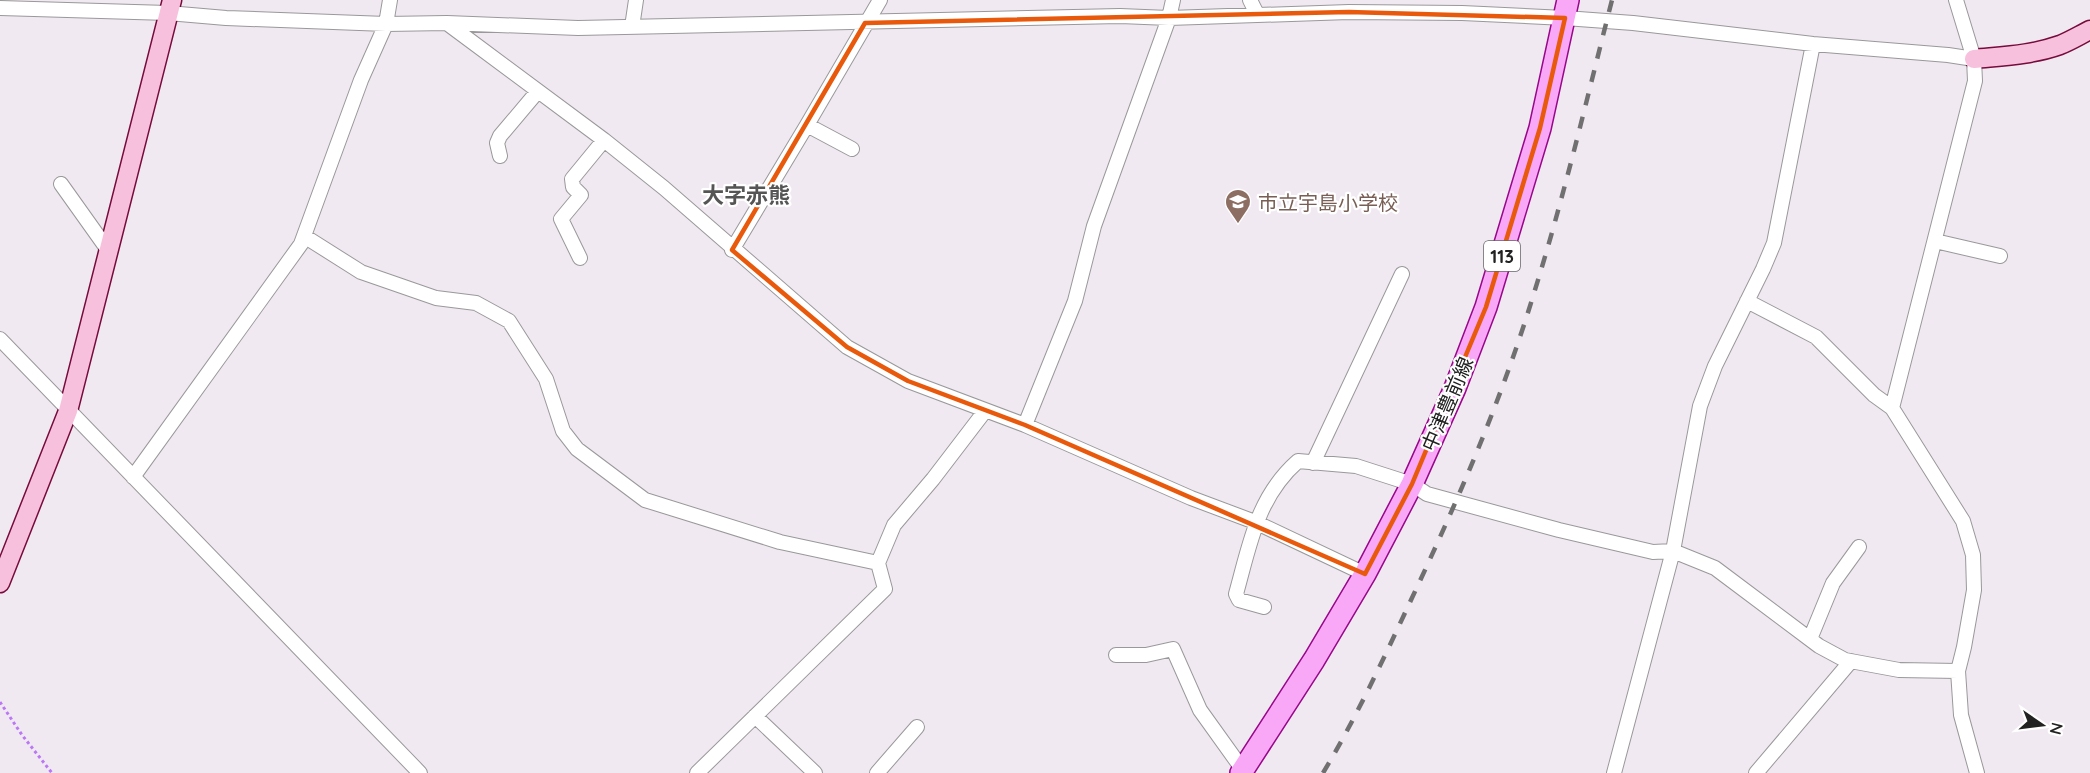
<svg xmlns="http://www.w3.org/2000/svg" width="2090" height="773" font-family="Quicksand,'Noto Sans JP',sans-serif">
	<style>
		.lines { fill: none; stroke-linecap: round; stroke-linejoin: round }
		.street-casing { stroke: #999; stroke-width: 16 }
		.secondary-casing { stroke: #770b3c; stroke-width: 21 }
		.primary-casing { stroke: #980789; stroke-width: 24 }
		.path { stroke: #bb78f4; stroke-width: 3; stroke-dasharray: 3 3; stroke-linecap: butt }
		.street { stroke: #fff; stroke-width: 14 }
		.secondary { stroke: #f7c1dd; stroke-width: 18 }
		.primary { stroke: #f8a8f7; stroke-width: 21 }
		.rail { stroke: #707070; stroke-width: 4.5; stroke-dasharray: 12 12; stroke-linecap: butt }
		.marked { fill: none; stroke: #e8590c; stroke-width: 4.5; stroke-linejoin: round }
		.labels { text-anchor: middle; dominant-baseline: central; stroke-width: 4.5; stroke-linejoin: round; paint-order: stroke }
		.shield { fill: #fff; stroke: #646464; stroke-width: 1.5 }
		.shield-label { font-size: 18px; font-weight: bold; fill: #222 }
		.education-label { font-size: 20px; fill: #785e54; stroke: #fff; text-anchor: start }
		.street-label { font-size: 20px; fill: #222; stroke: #fff }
		.quarter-label { font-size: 22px; font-weight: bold; fill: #555; stroke: #fff }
	</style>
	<rect width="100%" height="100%" fill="#f1e9f1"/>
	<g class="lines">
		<defs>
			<path id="street" d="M1250,0l7,14
				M0,8l168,5 58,5 160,6 61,-1 131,5 542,-12 49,2 180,-6 113,1 103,5 68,5 180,21 135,11 26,4
				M448,24l156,116 60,48 183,159 61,34 117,44 166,73 64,24 110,52
				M632,27l4,-27
				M807,125l45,24
				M500,156l-3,-13 3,-7 38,-45
				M61,184l47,66
				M304,236l57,36 75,26 40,5 33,18 37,58 17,52 14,18 68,51 135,42 98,21
				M1935,241l65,15
				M732,250l75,-125 73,-125
				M580,258l-19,-39 20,-24 -8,-8 -1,-8 32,-39
				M1747,301l69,36 58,58 18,13 71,113 10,34 1,35 -10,57 -6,24 3,44 16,58
				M0,339l420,434
				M1892,408l83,-327 -1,-22 -18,-59
				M1025,425l50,-124 19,-75 75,-208 4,-18
				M1313,463l89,-189
				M133,477l168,-233 60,-164 25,-56 4,-24
				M1264,607l-25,-7 -3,-6c14,-50 21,-97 62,-133l58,5 56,18 15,10 132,36 94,22 20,-1 42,17 104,78 26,14 54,10 59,1
				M1810,639l23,-56 26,-36
				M1116,655h30l27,-6 27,61 43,60
				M755,716l60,57
				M697,773l188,-184 -7,-26 16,-38 39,-46 52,-68
				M877,773l40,-46
				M1614,773l59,-222 27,-145 15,-40 48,-97 11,-26 39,-199
				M1756,773l95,-112"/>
			<path id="secondary" d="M1974,59c29,-3 58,-4 86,-14 10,-4 20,-10 30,-15
				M0,583l68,-172 104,-411"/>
			<path id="primary" d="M1241,773l73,-113 51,-86 47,-90 43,-96 31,-81 54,-179 28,-128"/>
		</defs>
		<!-- street casing -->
		<use href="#street" class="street-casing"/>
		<!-- secondary casing -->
		<use href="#secondary" class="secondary-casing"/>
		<!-- primary casing -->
		<use href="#primary" class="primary-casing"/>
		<!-- path -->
		<path class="path" d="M0,702l22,33 30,38"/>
		<!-- street -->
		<use href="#street" class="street"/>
		<!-- secondary -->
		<use href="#secondary" class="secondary"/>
		<!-- primary -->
		<use href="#primary" class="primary"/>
		<!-- rail -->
		<path class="rail" d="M1323,773c33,-55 61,-115 88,-173 47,-100 91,-201 123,-307 30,-96 53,-195 78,-293"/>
	</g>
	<!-- marked area -->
	<path class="marked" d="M1349,12l216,6 -25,110 -54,179 -74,177 -47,90 -340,-149 -117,-44 -61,-34 -115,-97 133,-227z"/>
	<!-- icons -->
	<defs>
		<symbol id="school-pin" viewBox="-11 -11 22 30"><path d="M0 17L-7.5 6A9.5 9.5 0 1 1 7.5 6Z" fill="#8d6e63" stroke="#fff"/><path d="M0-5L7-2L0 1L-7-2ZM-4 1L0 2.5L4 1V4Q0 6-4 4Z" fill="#fff"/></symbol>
	</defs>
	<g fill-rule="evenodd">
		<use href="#school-pin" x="1223" y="187" width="30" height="40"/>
	</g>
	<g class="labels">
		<!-- shield labels -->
		<rect class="shield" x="1484" y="241" width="36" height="30" rx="4.5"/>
		<g class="shield-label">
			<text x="1502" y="256">113</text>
		</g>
		<!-- education labels -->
		<g class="education-label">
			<text x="1258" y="202">市立宇島小学校</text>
		</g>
		<!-- street labels -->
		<g class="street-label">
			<text transform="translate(1447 404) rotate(-67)">中津豊前線</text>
		</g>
		<!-- quarter labels -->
		<g class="quarter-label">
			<text x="746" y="195">大字赤熊</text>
		</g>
	</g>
	<!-- north arrow -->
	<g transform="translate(2042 725) rotate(104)" stroke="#ffffff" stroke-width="4.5" paint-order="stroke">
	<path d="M0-4.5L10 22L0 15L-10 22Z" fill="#222222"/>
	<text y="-9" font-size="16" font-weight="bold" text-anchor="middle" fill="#222222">N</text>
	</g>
</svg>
